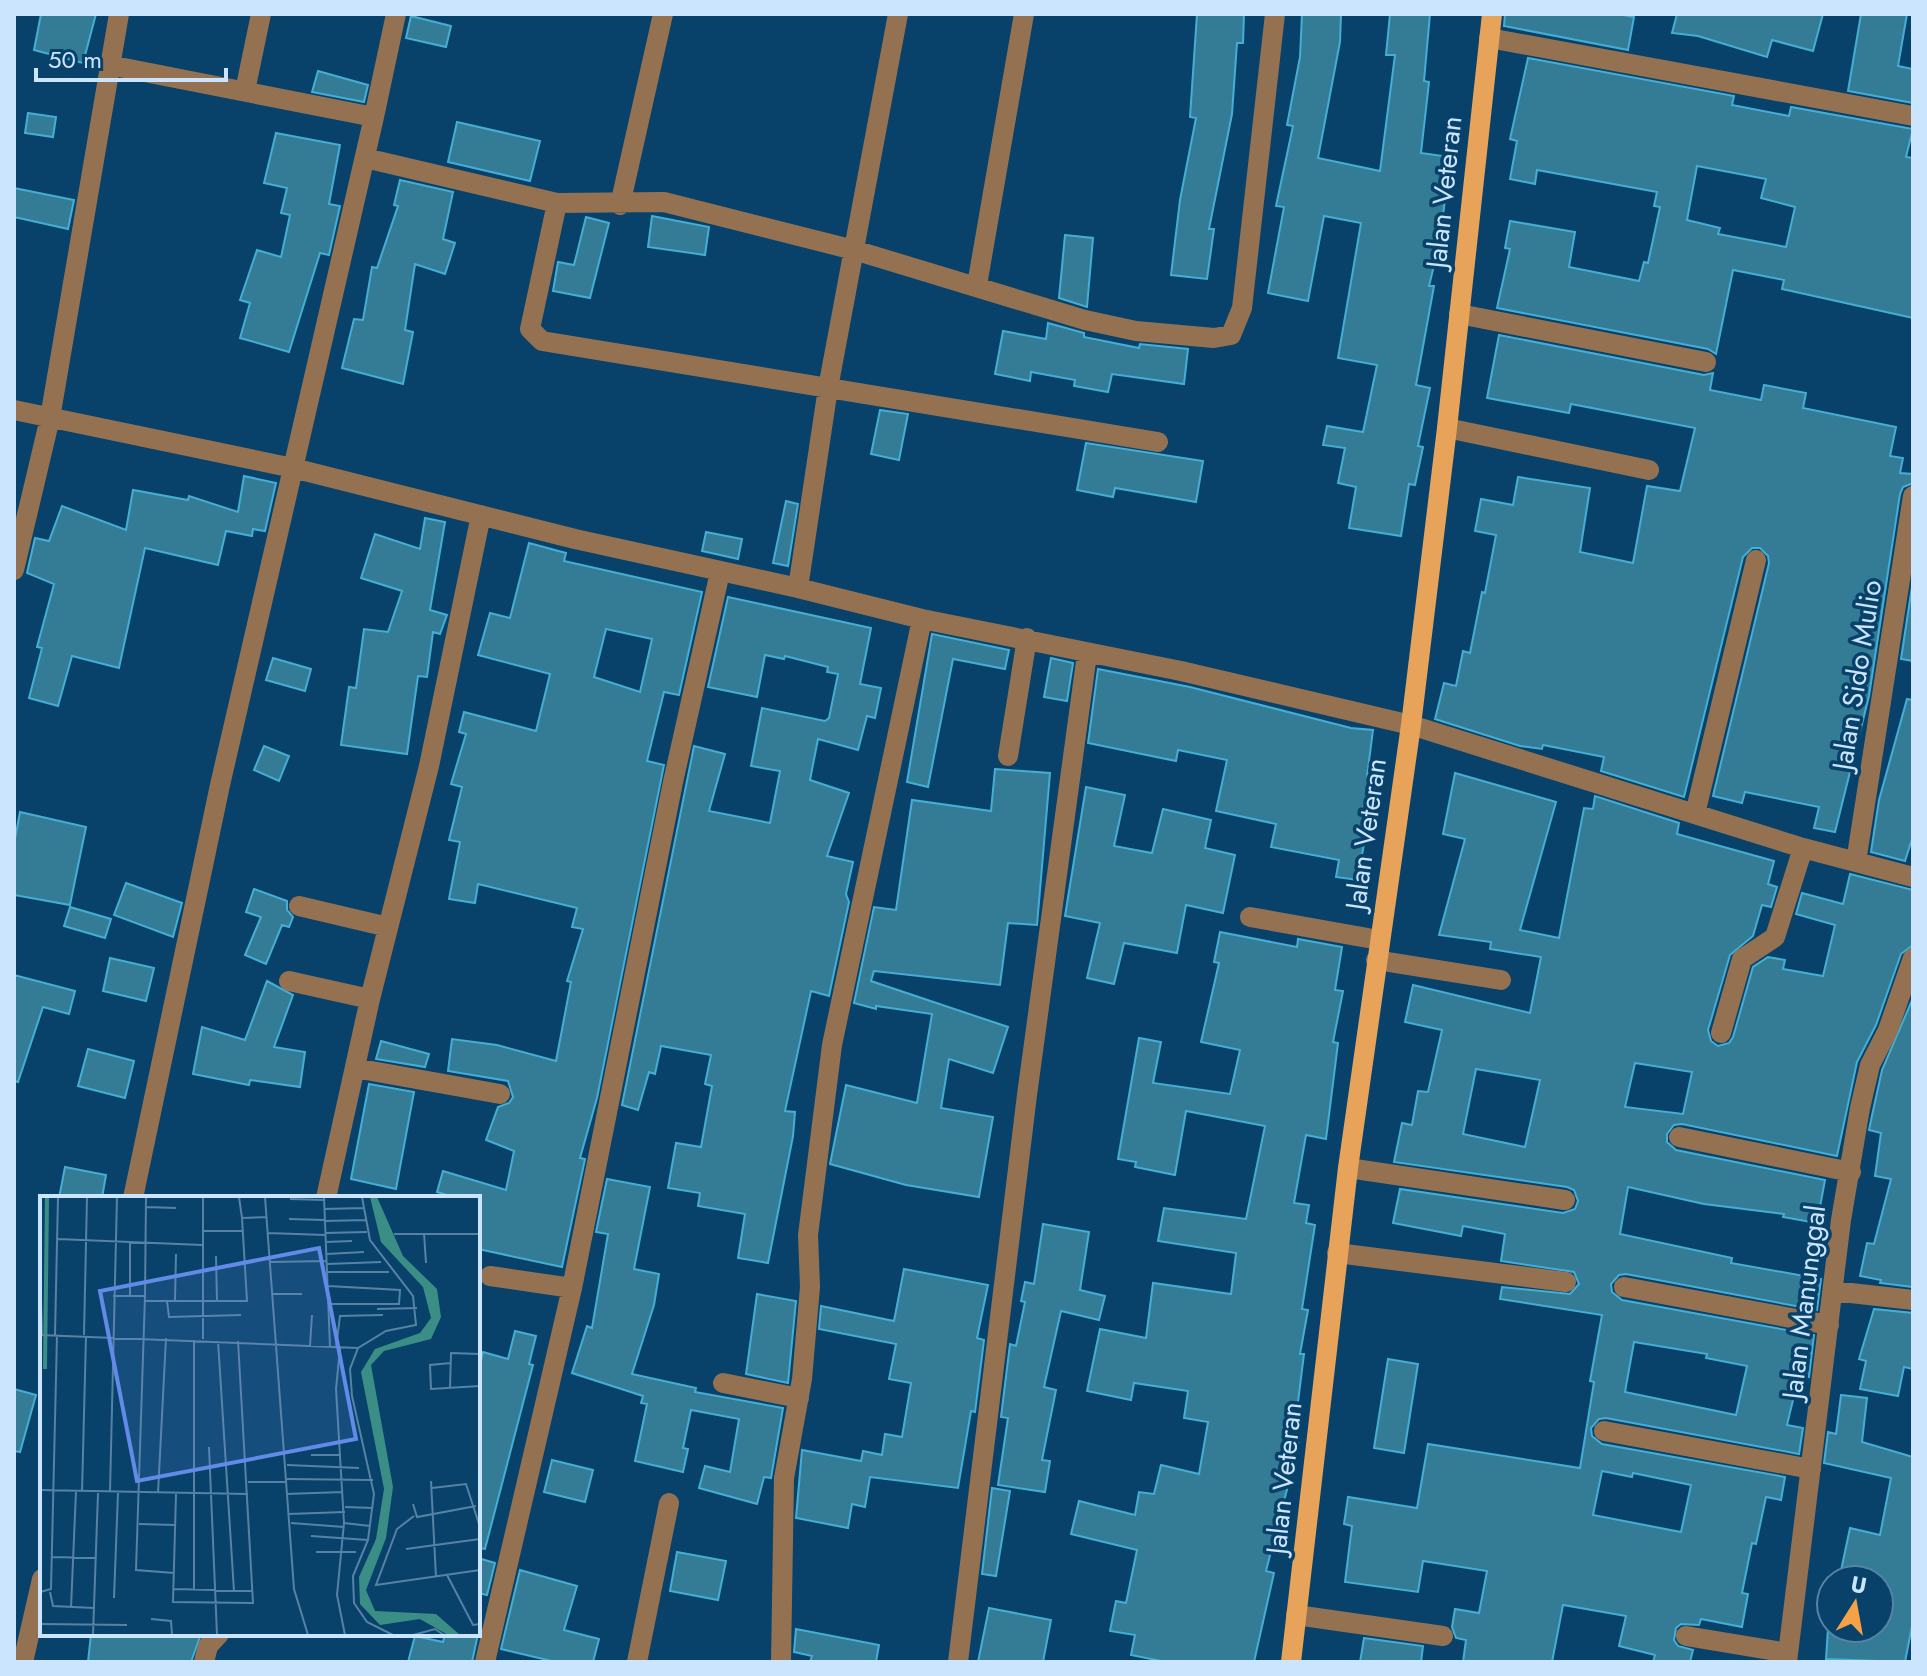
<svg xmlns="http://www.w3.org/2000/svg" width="1927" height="1676" font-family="Jost,sans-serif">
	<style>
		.building { fill: #347c96; stroke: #45aed4; stroke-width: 2; fill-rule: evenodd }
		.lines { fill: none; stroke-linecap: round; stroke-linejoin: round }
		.minor { stroke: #947251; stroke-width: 20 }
		.major { stroke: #e8a35b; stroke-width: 20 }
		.labels { text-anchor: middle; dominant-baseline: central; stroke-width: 7; stroke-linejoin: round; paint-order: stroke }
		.street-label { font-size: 28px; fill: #cae5fd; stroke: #08426a }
		.inset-river { fill: none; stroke: #3b8e85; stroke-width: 4 }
		.inset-road { fill: none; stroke: #5683a5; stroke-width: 2 }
		.view { fill: #628ae7; fill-opacity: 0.15; stroke: #628ae7; stroke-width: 4 }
		.inset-edge { fill: none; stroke: #cae5fd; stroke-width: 4 }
	</style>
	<rect width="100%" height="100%" fill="#08426a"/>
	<!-- building -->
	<path class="building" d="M41,14h55l-13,49 -49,-13z
		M1197,14h47l-1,29h-6l-5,71 -23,115h5l-7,50 -36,-4 9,-75 16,-82 -6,-1z
		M1302,14h39l-1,28 -22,116 62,13 15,-116h-9l4,-41h40l-6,67 5,1 -8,71 29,4 -10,84 -11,45h5l-18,99 14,3 -12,58 5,1 -8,38 -6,-1 -8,52 -52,-8 7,-41 -18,-4 7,-35 -22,-3 4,-19 36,6 14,-67 -39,-7 23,-135 -37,-7 -16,85 -40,-8 16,-86 -8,-1 17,-80 -6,-1 13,-68z
		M1505,14h113l16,3 -6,33 -124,-24z
		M1677,14h146l-10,37 -41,-11 -5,17 -69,-21 -26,-3z
		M1861,14h46l-9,52 15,3v34l-65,-12z
		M411,16l40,10 -5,21 -40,-9z
		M1528,58l206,38 -2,9 57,11 2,-9 122,22 -7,28 7,1v160l-131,-29 2,-9 -51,-10 -17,84 -8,-5 -211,-41 13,-59 -5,-1 5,-27 65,11 -6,35 70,14 5,-19 4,1 12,-56 -6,-1 3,-14 -120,-22 -2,14 -25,-5 7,-38 -7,-2zM1697,166l69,13 -5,19 34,9 -9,40 -68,-13 2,-6 -33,-8z
		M318,71l50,14 -4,17 -52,-10z
		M28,113l28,4 -3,20 -28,-4z
		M457,122l83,19 -10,40 -82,-19z
		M276,133l64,12 -11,59 11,2 -11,49 -9,-2 -31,99 -49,-14 10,-35 -10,-3 17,-50 24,7 9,-42 -9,-2 6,-25 -23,-5z
		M400,180l53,12 -10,47 12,4 -10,31 -30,-10 -10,66 8,2 -10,52 -61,-16 12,-49 9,1 9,-53 5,1 21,-62 -4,-1z
		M14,188l60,12 -6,29 -54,-12z
		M652,216l57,11 -4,28 -57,-8z
		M586,217l23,6 -19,75 -37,-7 5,-29 16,3z
		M1065,235l28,3 -6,69 -28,-9z
		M1048,323l36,10v4l55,11 1,-4 48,5 -4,35 -72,-10 -4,18 -34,-6 1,-6 -44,-8 -1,9 -35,-7 8,-43 43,8z
		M1499,335l205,40 9,-2 -3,17 51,10 3,-15 42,8 -3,15 93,19 -6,29 13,2 -3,15 13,1v9l-10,4 -3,7 -31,202 -34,136 -21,-4 5,-21 -74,-15 -3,11 -29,-7 56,-233 -1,-7 -8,-8h-8l-9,9 -59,240 -83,-26 3,-14 -61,-12 -1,4 -22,-3 -85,-27 9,-36 12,3 7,-35 7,2 12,-61 3,1 11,-58 -21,-4 6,-32 32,6 5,-28 72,11 -10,64 53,11 14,-77 33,5 15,-63 -124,-24 -2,9 -82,-15z
		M880,410l28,4 -9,46 -28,-6z
		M1086,443l117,18 -7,41 -81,-14 -2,9 -36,-7z
		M244,476l32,7 -11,48 -12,-2 -1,7 -26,-5 -8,34 -73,-17 -26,120 -47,-12 -14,50 -29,-8 13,-50 -5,-1 17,-63 -27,-11 8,-35 14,3 13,-35 64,24 7,-40 55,10 1,-4 49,16z
		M786,501l12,3 -10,62 -15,-3z
		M425,518l20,4 -15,88 17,5 -7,19 -7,-2 -6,45 -9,-1 -11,78 -66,-9 8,-58 7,1 8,-59 24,3 14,-41 -41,-13 14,-44 45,15z
		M706,532l36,7 -4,20 -36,-8z
		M529,543l37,10 -2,8 138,31 -23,103 -15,-3 -17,69 17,4 -67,333 -17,60 5,1 -23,108 -84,-18v-51h-21l-20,-6 6,-21 63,19 8,-39 -28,-11 12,-33 11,-4 4,-6 -5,-16 -60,-10 4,-32 45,6 59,16 15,-79 -4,-1 16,-52 -11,-2 5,-19 -99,-24 -3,19 -26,-4 11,-57 -11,-2 13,-53 -11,-3 15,-50 -7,-2 5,-20 72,19 14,-57 -72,-19 12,-42 20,5zM606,629l46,10 -12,53 -46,-15z
		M1913,580v81l-12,-2z
		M728,597l143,31 -11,56 21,4 -6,30 -8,-2 -9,34 -40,-11 -8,41 39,13 -22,63 26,6 -7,32 3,8 -20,94 -18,-5 -26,120 10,1 -2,24 -25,127 -30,-5 7,-44 -47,-8 2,-13 -32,-5 8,-45 25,4 11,-61 -7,-2 6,-29 -50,-9 -6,28 -6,-2 -11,38 -16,-5 72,-359 31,8 -16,57 61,12 10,-52 -29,-5 11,-58 63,13 4,-3 9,-44 -11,-2 1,-5 -43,-11 -1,3 -19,-4 -8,42 -49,-10z
		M932,634l77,16 -4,19 -52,-10 -25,128 -21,-5z
		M273,658l38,11 -6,22 -39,-11z
		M1051,658l22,5 -6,38 -23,-4z
		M1098,669l92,18 161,41 22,2 -6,47 10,2 -20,101 -21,-3 3,-17 -68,-13 5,-23 -60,-13 11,-51 -49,-10 -2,11 -88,-18z
		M1907,699l6,1v136l-8,25 -34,-9 8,-52z
		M264,746l25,10 -10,25 -25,-11z
		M995,769l55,4 -13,152 -29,-2 -8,62 -126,-14 -3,10 137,46 -15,46 -44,-14 -8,49 52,9 -14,80 -73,-12 -76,-21 16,-79 71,18 15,-89 -56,-8v3l-22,-6 20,-96 22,3 16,-110 79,11z
		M1455,773l101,29 -36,128 39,8 25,-130 9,1 2,-13 84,27 -2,11 97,27 -6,23 9,3 -6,20 -9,-2 -9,31 -23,19 -22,75 3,11 7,5 11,-3 4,-6 20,-70 15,-10 17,3 -2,9 40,7 12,-51 -39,-11 6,-21 41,11 7,-30 63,16v55l-12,9 -25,71 -19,37 -20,94 -155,-32 -8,1 -7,9v8l9,8 149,30 -8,43 -34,-6 1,-3 -80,-10 -76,-17 -8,47 112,24 -1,5 90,16 -4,31 -191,-36 -7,1 -8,9 1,8 10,8 192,35 -5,42 -10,-2 -12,50 16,3 -4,26 -193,-36 -7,1 -8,9 1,8 10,8 183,33 -4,23 -15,-3 -10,47 -4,-1 -10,50 6,1 -6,33 -41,-8 -2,6 -18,-1 -5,4 -2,12 4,6 15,4 -3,12h-37l2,-7 -36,-9 7,-30 -63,-11 -11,57h-89l3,-22 -10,-2 -4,-11 3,-18 24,4 8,-42 -64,-10 -5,31 -73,-10 7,-56 -8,-2 4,-27 69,11 11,-64 152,24 14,-86 -4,-1 12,-66 -102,-16 2,-12 68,7 9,-10 -5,-12 -73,-11 4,-27 -42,-8 -2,10 -68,-13 7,-34 163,24 12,-4 3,-8 -4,-11 -7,-3 -173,-25 8,-39 10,2 6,-34 10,1 14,-62 -37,-8 8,-37 117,28 11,-56 -51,-8 1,-7 -52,-7 26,-96 -22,-5zM1635,1063l57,9 -9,42 -58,-7zM1476,1069l64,11 -15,67 -62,-13zM1634,1342l73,12 -1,4 41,8 -11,49 -111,-23zM1602,1471l30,6 1,-4 58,12 -10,47 -88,-17z
		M1086,787l39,8 -11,51 38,7 11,-44 48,11 -6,28 30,7 -12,58 -37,-8 -9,48 -53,-10 -10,41 -27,-6 13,-55 -35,-7z
		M20,812l66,15 -16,78 -56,-10v-51z
		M126,883l56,20 -9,34 -59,-22z
		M254,889l33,12v9l6,7 -4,10 -7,-2 -16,39 -21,-9 16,-38 -15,-5z
		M70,907l41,12 -6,19 -41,-12z
		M1220,932l77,15 1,-8 44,8 -7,43 8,1 -10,51 5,1 -12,96 -20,-4 -12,68 15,2 -3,18 9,2 -13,84 6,1 -8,44h4l-11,88 6,1 -33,128 8,2 -20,89h-88l-35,-7 4,-20 -25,-4 6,-30 10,2 11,-53 -66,-16 8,-33 56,14 4,-23 15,2 7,-29 38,9 9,-52 -24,-4 4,-27 -54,-8 -3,17 -44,-9 13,-62 46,9 7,-55 78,11 5,-41 -78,-12 6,-33 82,11 19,-93 -79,-15 -11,64 -40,-8 1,-5 -18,-3 21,-121 22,4 -8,41 77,11 10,-44 -39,-8 18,-79 -5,-1z
		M110,958l44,10 -8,33 -43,-10z
		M14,975l61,16 -6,23 -26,-7 -25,75 -4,-1z
		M267,981l26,14 -19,52 31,5 -5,35 -50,-7 -1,5 -56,-11 9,-47 43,13z
		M1913,998v289l-33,-4 1,-3 -21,-4 7,-33 7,1 17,-65 -16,-3 6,-43 -12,-3 4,-19 9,-41z
		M381,1041l48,13 -4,13 -49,-8z
		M88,1049l46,12 -9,37 -47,-12z
		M369,1084l45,8 -18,97 -45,-10z
		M65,1167l41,8 -4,23h-43z
		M607,1179l43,8 -16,82 25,5 -5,31 -22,69 64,14 -1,4 88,16 -12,70 -7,-1 -7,27 -58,-16 6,-22 25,6 9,-53 -48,-9 -8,38 5,1 -5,23 -48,-11 12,-57 -6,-1 2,-7 -71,-23 15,-47 5,2 16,-94 -12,-2z
		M1043,1224l46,8 -9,58 25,6 -6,24 -38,-9 -17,76 12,3 -14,70 8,1 -5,31 -47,-7 10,-67 -7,-1 9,-73 6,2 9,-44 -4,-1 4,-19 9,2z
		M904,1269l84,16 -11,53 7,2 -9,72 -4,-1 -13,77 -88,-11 -5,30 -13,-3 -4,24 -52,-10 6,-68 59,11 2,-10 19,4 3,-21 17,3 9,-54 -22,-4 7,-35 -77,-15 2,-23 73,15z
		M757,1294l39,7 -8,82 -42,-9z
		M1874,1309l39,4v56l-9,-2 -6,29 -38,-7 6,-28 -7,-2z
		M515,1331l21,5 -7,28 4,1 -48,184 -7,-1v-176l5,-20 25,7z
		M1388,1359l30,5 -14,89 -30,-5z
		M14,1389l22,6 -16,57 -6,-1z
		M1841,1395l26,3 -5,44 51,15v164l-8,41 -79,-3 2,-31h51v-48h-40l11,-52 30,7 11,-57 -67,-15 4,-31 8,2z
		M552,1460l41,10 -8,32 -41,-10z
		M992,1488l18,3 -14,85 -14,-2z
		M677,1552l49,9 -8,39 -48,-9z
		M478,1558l17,5 -8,32 -9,-2z
		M520,1570l57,16 -13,44 35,9 -6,23h-37l-55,-13z
		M989,1608l62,12 -8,42h-65z
		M796,1629l83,16 -3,17h-66l2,-6 -18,-4z
		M91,1634h110l-10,28h-103z
		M445,1634h33l-6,28h-64l7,-26 28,6z
		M1364,1638l59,8 -2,16h-61z"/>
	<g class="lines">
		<!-- minor -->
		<path class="minor" d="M1489,38l424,78
			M109,65l265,52 22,-103
			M245,91l16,-77
			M365,158l192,45 107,-1 190,48 231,70 51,11 78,7 17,-3 11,-27 33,-294
			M557,203l-27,126 12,12 616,101
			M620,205l43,-191
			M977,285l47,-271
			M1459,314l247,48
			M14,410l279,58 282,71 223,49 124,31 259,52 230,54 392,123 110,29
			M1447,428l202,42
			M14,570l36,-152 69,-404
			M798,588l30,-200 70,-374
			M1008,756l19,-118
			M1695,814l61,-254
			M1856,862l57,-366
			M299,906l89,21
			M1250,917l129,23
			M1376,960l125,20
			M289,981l81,18
			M1721,1033l21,-74 33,-22 28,-89
			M355,1068l145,26
			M1679,1137l172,35
			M1348,1168l217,32
			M133,1198l87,-413 154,-668
			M326,1198l44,-199 59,-233 52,-251
			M1337,1253l229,29
			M490,1276l82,12
			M1624,1287l205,38
			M1833,1291l80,9
			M723,1383l76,15
			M1604,1431l207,38
			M1296,1615l147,21
			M1686,1636l102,17
			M23,1662l19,-83
			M204,1662l4,-16 11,-12
			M485,1662l87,-374 101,-506 47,-210
			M637,1662l32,-159
			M781,1662l3,-184 18,-99 8,-92 -2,-52 24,-190 90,-426
			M958,1662l69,-567 60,-441
			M1787,1662l54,-442 19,-112 10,-43 18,-35 25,-72"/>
		<!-- major -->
		<path class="major" d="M1291,1662l57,-494 63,-443 36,-297 45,-414"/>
	</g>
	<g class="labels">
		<!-- street labels -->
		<g class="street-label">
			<text transform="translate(1444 192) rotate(-84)">Jalan Veteran</text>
			<text transform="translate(1857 675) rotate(-81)">Jalan Sido Mulio</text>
			<text transform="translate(1366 834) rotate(-82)">Jalan Veteran</text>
			<text transform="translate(1804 1302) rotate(-83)">Jalan Manunggal</text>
			<text transform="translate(1284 1478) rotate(-84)">Jalan Veteran</text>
		</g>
	</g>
	<!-- overview -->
	<g transform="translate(40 1196)">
		<rect width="440" height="440" fill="#08426a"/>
		<path d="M330,1h7l26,59 34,33 4,28 -10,22 -47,12 -13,14 22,122 -7,51 -20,52 9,21 61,3 24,21h-12l-28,-16 -40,6 -20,-21 -1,-27 17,-38 8,-50 -23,-117 14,-23 45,-16 11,-15 -8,-31 -42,-45z" fill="#3b8e85"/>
		<path class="inset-river" d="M5,173l2,-172"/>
		<path class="inset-road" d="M163,1v142M199,1l3,21 25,-1M225,1l29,392 14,46M284,1l6,150M250,3l34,1M106,11l30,1M284,13l40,-1M249,23l35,1M285,25l41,-1M162,35h40M228,37l57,2M285,37l42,-1M384,37l2,30M354,38h86M18,43l144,6M286,46l26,-1M287,58l37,-2M176,60l1,45M230,66l57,-1M287,68l54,-2M0,73l2,66M288,76h61M288,90l72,4 -1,14h-71M233,98h29M90,99v-53M73,100h32l1,-99M105,100l-9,274 38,3M135,104l1,-46M105,105h102l-5,-83M127,105l2,16 72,-2M337,113l40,-1M0,139l318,13 28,-17 30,-6 -3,-29 -43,-56 -8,-43M15,139l3,-138M44,139l3,-138M178,145l16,250M270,150l2,-31M296,152l4,-32 43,-1M300,152l-4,41 8,134 -7,72 8,40M318,152l-8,21 2,27 22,98 -6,46 -15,36 1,27 13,19 26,13M411,167l-21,2 1,24 49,-3M410,192l1,-35 29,1M169,251l8,188M271,259h30M247,269l72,3M247,283l86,1M391,285l5,96M208,286h37M392,292l34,-4 14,43M0,294l208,4M42,296l4,-156M70,296l7,-295M118,297l8,-155M136,298l-3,108 80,1 -15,-262M246,298l57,-2M373,308l4,13 59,-11M305,311l28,1M248,318l57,-2M374,320l-17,13 -21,56 104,-15M251,327l53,4M304,327l26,3M99,328l36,1M271,340l57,4M366,353l74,-10M276,356h40M12,361l43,1M407,379l26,50 7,-1M134,393l41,1M154,393v-249M175,395h37M0,396l11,-3 6,-254M10,396l3,14 41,2M74,402l4,-105M31,412l5,-117M111,423l20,2 1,14M0,428l87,1M53,439l5,-142M373,439l22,-6 9,6"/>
		<path class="view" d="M279,52l37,191 -219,42 -37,-190z"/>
		<rect width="440" height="440" class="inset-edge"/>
	</g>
	<!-- border -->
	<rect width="1927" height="1676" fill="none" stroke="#cae5fd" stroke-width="32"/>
	<!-- north arrow -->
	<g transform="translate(1855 1604) rotate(11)"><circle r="38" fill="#08426a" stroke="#5683a5" stroke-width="2"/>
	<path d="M0-6L14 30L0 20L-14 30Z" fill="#f5a246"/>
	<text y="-12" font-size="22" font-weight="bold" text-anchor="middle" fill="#cae5fd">U</text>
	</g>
	<!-- scale -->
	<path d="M36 68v12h190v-12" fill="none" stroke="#cae5fd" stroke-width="4"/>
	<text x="48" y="68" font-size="24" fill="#cae5fd" stroke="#08426a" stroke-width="6" paint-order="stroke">50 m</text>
</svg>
